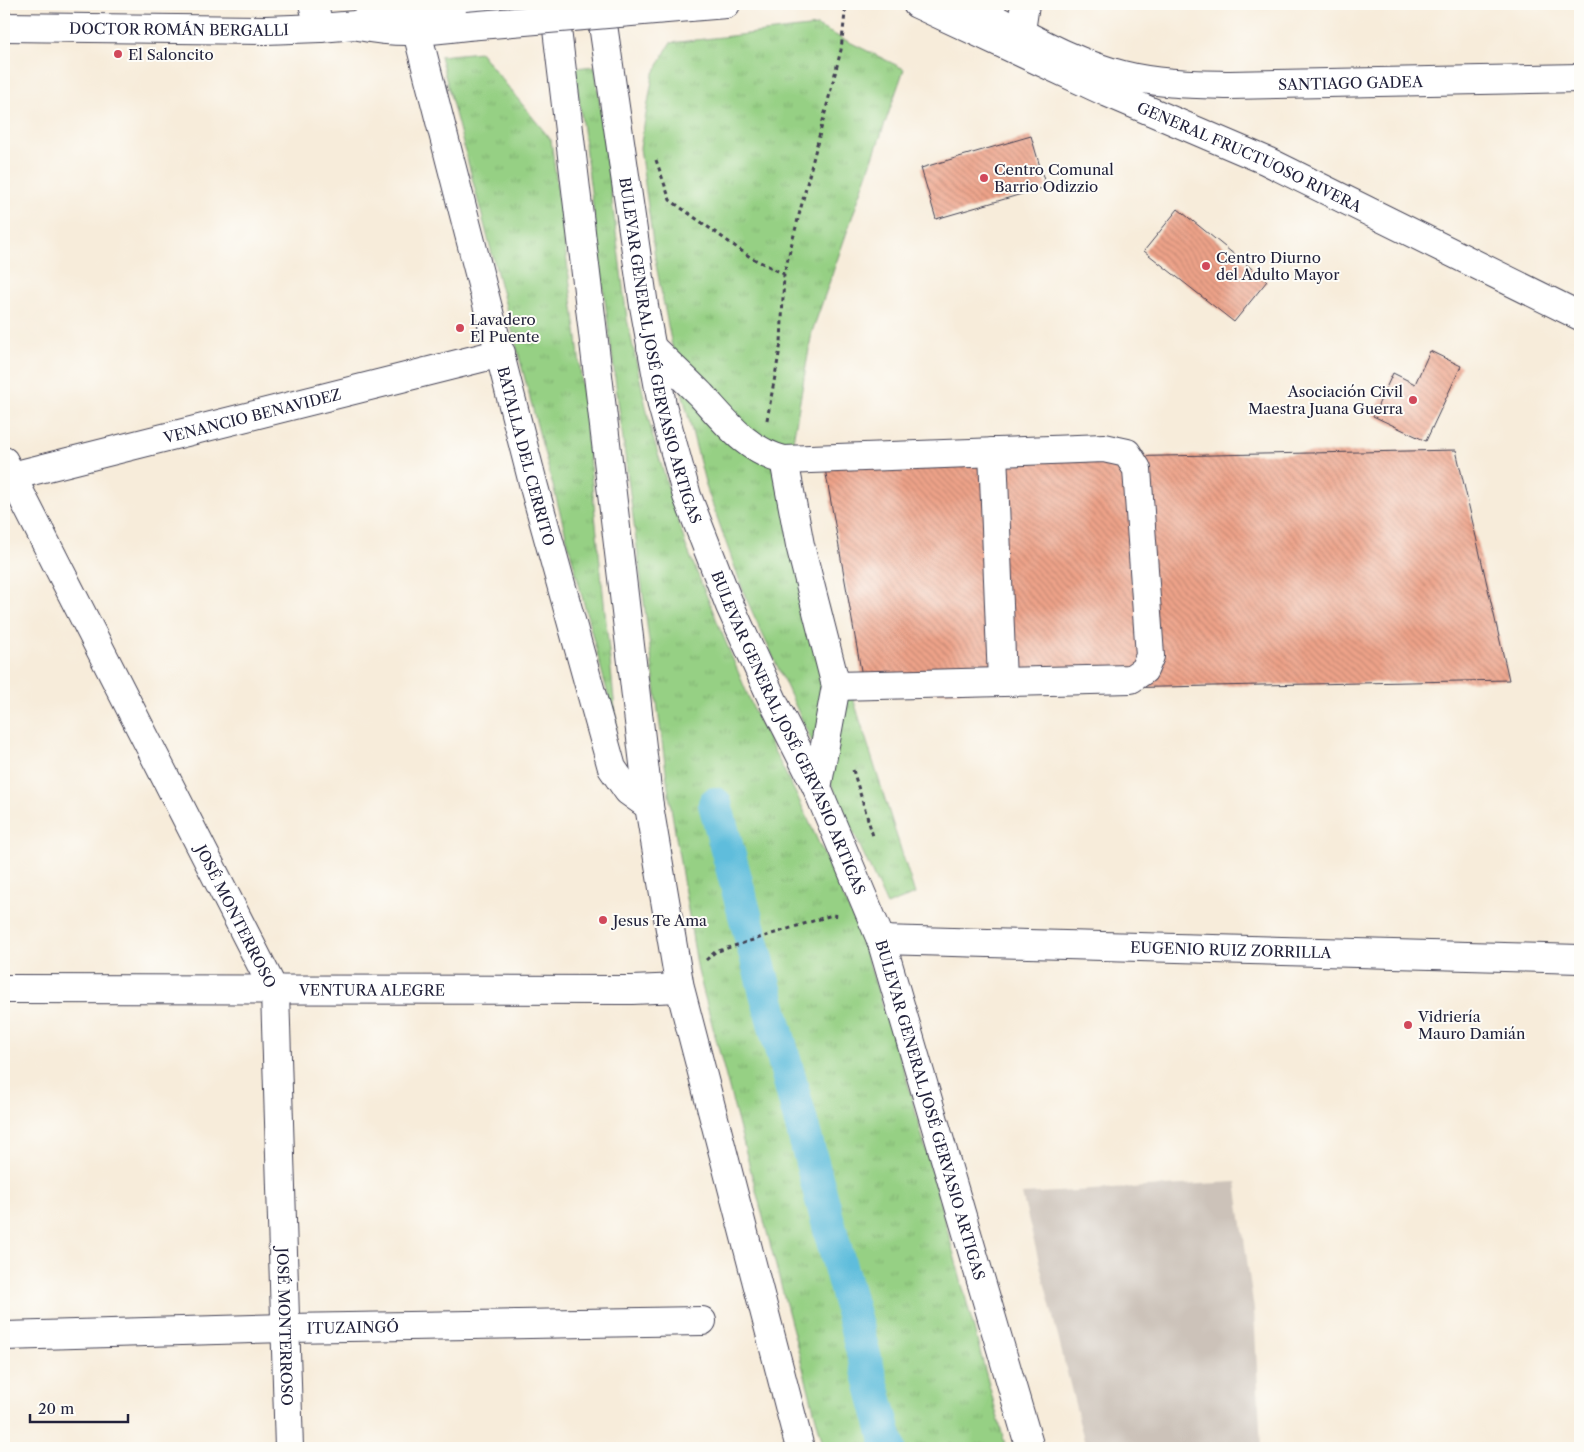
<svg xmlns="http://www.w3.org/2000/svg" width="1584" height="1452" font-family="'Libre Caslon Text',serif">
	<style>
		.industrial { fill: #ccc2b9 }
		.grass { fill: url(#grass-tufts); stroke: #5c7960 }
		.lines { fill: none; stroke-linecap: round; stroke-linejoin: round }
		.canal { stroke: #5ebddc; stroke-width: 34 }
		.building { fill: url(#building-back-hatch) }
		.street-casing { stroke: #424053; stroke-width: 30 }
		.secondary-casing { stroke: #424053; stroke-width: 30 }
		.path { stroke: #424053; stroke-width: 3; stroke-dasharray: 4 4; stroke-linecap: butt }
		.street { stroke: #fff; stroke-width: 28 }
		.secondary { stroke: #fff; stroke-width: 28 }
		.secondary-bridge-casing { stroke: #424053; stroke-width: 30; stroke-linecap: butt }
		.secondary-bridge { stroke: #fff; stroke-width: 28 }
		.poi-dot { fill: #d1495b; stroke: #fdfcf7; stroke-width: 2 }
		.labels { text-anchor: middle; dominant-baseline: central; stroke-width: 4; stroke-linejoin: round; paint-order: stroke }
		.street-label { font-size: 15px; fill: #22223b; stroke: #fdfcf7 }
		.poi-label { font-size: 15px; fill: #22223b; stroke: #fdfcf7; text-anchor: start }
	</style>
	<defs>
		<pattern id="grass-tufts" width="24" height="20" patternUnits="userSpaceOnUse" patternTransform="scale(1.25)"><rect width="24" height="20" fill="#96d084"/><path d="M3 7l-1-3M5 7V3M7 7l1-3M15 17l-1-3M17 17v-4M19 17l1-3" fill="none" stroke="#81b273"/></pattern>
		<pattern id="building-back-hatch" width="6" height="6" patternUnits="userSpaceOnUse" patternTransform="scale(1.25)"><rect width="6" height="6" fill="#eea389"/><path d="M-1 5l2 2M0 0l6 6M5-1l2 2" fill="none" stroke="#c08471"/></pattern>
	</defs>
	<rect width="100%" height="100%" fill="#fdfcf7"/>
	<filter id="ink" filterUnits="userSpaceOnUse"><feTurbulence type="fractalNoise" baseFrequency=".02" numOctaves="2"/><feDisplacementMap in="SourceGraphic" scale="10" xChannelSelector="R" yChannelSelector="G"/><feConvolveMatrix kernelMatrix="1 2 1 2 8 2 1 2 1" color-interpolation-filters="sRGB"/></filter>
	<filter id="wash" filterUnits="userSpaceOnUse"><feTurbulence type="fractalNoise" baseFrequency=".0096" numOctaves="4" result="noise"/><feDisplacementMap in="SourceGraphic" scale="20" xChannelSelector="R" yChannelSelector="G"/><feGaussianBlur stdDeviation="1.12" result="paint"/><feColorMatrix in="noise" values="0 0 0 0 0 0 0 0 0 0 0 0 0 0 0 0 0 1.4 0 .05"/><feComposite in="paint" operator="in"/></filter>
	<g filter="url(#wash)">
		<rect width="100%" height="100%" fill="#f7ecda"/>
		<!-- industrial -->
		<path class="industrial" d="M1236,1182l18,128 7,138h-175l-64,-254z"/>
		<!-- grass -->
		<path class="grass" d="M817,26l87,43 -92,263 -19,109 1,32 47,187 74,234 -28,11 -142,-309 -39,-110 -28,-110 -22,-111 -16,-117 13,-73 17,-32z
			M480,52l71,88 26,198 40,391 -177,-673z
			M595,66l32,253 25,115 34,112 70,169 45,89 56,123 50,153 99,368h-182l-126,-477 -29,-176 -94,-727z"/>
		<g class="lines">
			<!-- canal -->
			<path class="canal" d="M715,804l174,644"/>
		</g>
		<g id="blocks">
			<!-- building -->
			<path class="building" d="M1031,136l15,51 -110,32 -15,-51z
				M1178,209l89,72 -33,41 -90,-71z
				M1430,351l31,15 -35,75 -53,-25 20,-43 22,11z
				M1456,450l53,230 -644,13 -41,-230z"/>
		</g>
	</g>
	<g filter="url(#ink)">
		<use href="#blocks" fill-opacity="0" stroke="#424053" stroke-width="1"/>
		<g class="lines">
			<defs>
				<g id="street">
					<path d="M313,4l7,24"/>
					<path id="s1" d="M417,32l117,455 78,281 16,23 21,15"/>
					<path d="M1011,47l10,-16 4,-27"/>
					<path d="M651,347c17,16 34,32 50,48 25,27 46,56 83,65l320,-12 23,5 10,16 13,187 -6,14 -13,9 -295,7"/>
					<path d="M993,452l9,229"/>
					<path d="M784,460l16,85 36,141 -19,102"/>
					<path id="s2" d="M4,461l271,531 14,456"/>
					<path id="s3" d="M4,478l497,-125"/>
					<path id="s4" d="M881,940l699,19"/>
					<path id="s5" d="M4,989l628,1 48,-2"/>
					<path id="s6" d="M4,1336l283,-8 415,-7"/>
				</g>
				<g id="secondary">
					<path d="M554,4l95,802 31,182 120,460"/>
					<path id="s7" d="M600,4l44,302 18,99 25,91 43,110 45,99 42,83 64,152 149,508"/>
					<path id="s8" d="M917,4l191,89 159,68 313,155"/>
					<path id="s9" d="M966,4c51,25 102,58 157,71 35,9 71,9 107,10l350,-7"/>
					<path d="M690,7l36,-3"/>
					<path d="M359,26c39,8 69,5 108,0"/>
					<path id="s10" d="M4,27l261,3 55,-2 35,-3 39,-13 105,-8"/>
				</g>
			</defs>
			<!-- street casing -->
			<use href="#street" class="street-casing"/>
			<!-- secondary casing -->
			<use href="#secondary" class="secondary-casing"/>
			<!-- path -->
			<path class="path" d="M656,160l14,40 80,57 34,17
				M767,420l14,-77 3,-69 57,-224 5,-46
				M853,770l20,66
				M706,960l9,-8 117,-37 7,1"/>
			<!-- street -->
			<use href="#street" class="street"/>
			<!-- secondary -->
			<use href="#secondary" class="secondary"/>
			<defs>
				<path id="secondary-bridge" d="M467,26l223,-19"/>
			</defs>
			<!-- secondary-bridge casing -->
			<use href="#secondary-bridge" class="secondary-bridge-casing"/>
			<!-- secondary-bridge -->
			<use href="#secondary-bridge" class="secondary-bridge"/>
		</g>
	</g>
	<!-- markers -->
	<g class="poi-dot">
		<circle cx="118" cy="54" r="5"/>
		<circle cx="984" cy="178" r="5"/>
		<circle cx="1206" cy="266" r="5"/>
		<circle cx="460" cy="328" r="5"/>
		<circle cx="1413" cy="400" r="5"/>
		<circle cx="603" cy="920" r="5"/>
		<circle cx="1408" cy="1025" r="5"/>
	</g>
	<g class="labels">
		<!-- street labels -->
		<g class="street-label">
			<text stroke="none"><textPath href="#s10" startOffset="175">DOCTOR ROMÁN BERGALLI</textPath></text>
			<text stroke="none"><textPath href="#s9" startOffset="401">SANTIAGO GADEA</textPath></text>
			<text stroke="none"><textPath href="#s8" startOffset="366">GENERAL FRUCTUOSO RIVERA</textPath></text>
			<text stroke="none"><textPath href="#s7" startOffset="352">BULEVAR GENERAL JOSÉ GERVASIO ARTIGAS</textPath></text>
			<text stroke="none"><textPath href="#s3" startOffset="256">VENANCIO BENAVIDEZ</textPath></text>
			<text stroke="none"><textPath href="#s1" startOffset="438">BATALLA DEL CERRITO</textPath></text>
			<text stroke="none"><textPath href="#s7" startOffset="758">BULEVAR GENERAL JOSÉ GERVASIO ARTIGAS</textPath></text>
			<text stroke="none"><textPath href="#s2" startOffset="511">JOSÉ MONTERROSO</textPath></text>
			<text stroke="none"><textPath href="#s4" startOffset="350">EUGENIO RUIZ ZORRILLA</textPath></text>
			<text stroke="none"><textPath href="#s5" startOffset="368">VENTURA ALEGRE</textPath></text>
			<text stroke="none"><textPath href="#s7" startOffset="1162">BULEVAR GENERAL JOSÉ GERVASIO ARTIGAS</textPath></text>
			<text stroke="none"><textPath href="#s2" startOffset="931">JOSÉ MONTERROSO</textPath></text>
			<text stroke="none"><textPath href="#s6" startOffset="349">ITUZAINGÓ</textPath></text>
		</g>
		<!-- poi labels -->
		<g class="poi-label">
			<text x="128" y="54">El Saloncito</text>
			<text x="994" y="169">Centro Comunal<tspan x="994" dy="17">Barrio Odizzio</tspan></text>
			<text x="1216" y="257">Centro Diurno<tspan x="1216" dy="17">del Adulto Mayor</tspan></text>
			<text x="470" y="319">Lavadero<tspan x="470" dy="17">El Puente</tspan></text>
			<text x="1403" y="391" text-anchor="end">Asociación Civil<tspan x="1403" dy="17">Maestra Juana Guerra</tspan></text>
			<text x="613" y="920">Jesus Te Ama</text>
			<text x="1418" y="1016">Vidriería<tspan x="1418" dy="17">Mauro Damián</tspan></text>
		</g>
	</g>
	<!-- margin -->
	<rect width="1584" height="1452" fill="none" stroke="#fdfcf7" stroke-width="20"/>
	<!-- scale -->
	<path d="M30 1414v8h98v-8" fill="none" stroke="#22223b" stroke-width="2.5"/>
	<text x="38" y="1414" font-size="15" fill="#22223b" stroke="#fdfcf7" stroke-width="4" paint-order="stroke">20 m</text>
</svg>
